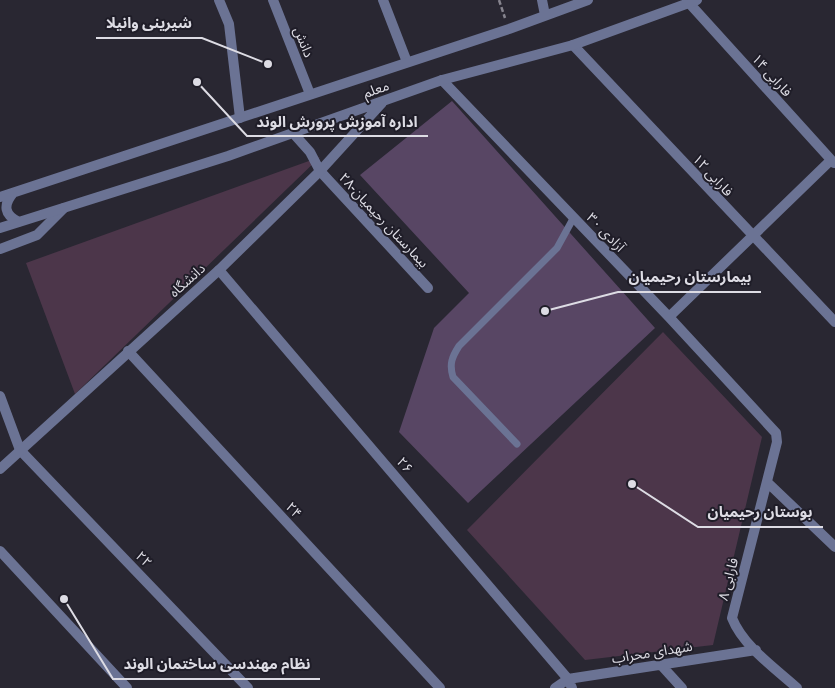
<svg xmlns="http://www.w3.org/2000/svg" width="835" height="688" font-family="'Archivo Narrow','Noto Sans Arabic',sans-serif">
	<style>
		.park { fill: #4c364a }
		.building { fill: #584664 }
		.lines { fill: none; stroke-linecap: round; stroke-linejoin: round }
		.path { stroke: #86848e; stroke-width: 2.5; stroke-dasharray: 5 2.5; stroke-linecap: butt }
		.service { stroke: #6b7394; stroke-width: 7 }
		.minor { stroke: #6b7394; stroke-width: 10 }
		.tertiary { stroke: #6b7394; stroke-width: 10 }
		.labels { text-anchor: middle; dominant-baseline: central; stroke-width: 4; stroke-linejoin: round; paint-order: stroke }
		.street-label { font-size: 14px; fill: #dddce4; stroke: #1f1d28 }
		.leader { fill: none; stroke: #dddce4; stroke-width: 2 }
		.callout-dot { fill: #dddce4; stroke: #1f1d28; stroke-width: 2 }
		.callout-label { font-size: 15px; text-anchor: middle; font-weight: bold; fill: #dddce4; stroke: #1f1d28; stroke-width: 4; stroke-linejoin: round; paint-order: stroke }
	</style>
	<rect width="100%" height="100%" fill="#292732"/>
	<!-- park -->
	<path class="park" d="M320,157l-245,237 -49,-131z
		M663,332l99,105 -49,208 -128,15 -118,-130z"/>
	<!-- building -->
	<path class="building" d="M452,101l203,227 -187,175 -69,-71 35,-104 35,-35 -109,-118z"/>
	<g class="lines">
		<!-- path -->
		<path class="path" d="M499,0l6,18"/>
		<!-- service -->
		<path class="service" d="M517,444l-64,-67c-4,-13 -1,-20 6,-31l98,-98 17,-31"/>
		<!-- minor -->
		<path class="minor" d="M219,0l10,24 11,94
			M273,0l37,94
			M383,0l24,62
			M689,3l145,160
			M573,45l262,277
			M442,80l227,237 107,116 1,9 -45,176c11,28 43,50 65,70
			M320,171l108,117
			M0,249l37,-14 27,-27
			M219,270l349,409 4,9
			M669,317l162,-157
			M128,351l312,337
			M0,396l20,54 228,238
			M767,482l68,65
			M0,551l127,137
			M661,665l21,23
			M555,688l13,-9 188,-29"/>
		<!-- tertiary -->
		<path class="tertiary" d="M542,0l3,15
			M293,133l17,19 10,19
			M13,193c-10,12 -9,22 6,29
			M0,197l509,-168 79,-29
			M0,228l228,-72 214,-76 131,-35 124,-45
			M0,469l219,-199 101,-99 62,-68"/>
	</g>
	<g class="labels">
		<!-- street labels -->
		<g class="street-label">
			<text transform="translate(304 42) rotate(68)">دانش</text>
			<text transform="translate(772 75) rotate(48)">فارابی ۱۴</text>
			<text transform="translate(376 89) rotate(-20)">معلم</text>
			<text transform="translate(713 175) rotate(47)">فارابی ۱۲</text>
			<text transform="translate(384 220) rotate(47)">۲۸-بیمارستان رحیمیان</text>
			<text transform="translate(606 232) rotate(46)">آزادی ۳۰</text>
			<text transform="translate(187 280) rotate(-42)">دانشگاه</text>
			<text transform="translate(405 465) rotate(49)">۲۶</text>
			<text transform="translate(294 510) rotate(47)">۲۴</text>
			<text transform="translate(144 559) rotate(46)">۲۲</text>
			<text transform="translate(728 579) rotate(-75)">فارابی ۸</text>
			<text transform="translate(652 652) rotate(-9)">شهدای محراب</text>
		</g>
	</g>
	<!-- callouts -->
	<path class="leader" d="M268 64L202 38H96M197 82L247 136H428M545 311L618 292H761M632 484L698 527H823M64 599L113 679H320"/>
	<g class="callout-dot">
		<circle cx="268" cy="64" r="5"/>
		<circle cx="197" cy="82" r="5"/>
		<circle cx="545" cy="311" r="5"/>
		<circle cx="632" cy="484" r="5"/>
		<circle cx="64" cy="599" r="5"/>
	</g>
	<g class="callout-label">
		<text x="149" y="28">شیرینی وانیلا</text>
		<text x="337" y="127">اداره آموزش پرورش الوند</text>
		<text x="690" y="282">بیمارستان رحیمیان</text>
		<text x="760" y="517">بوستان رحیمیان</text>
		<text x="217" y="669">نظام مهندسی ساختمان الوند</text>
	</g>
</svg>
